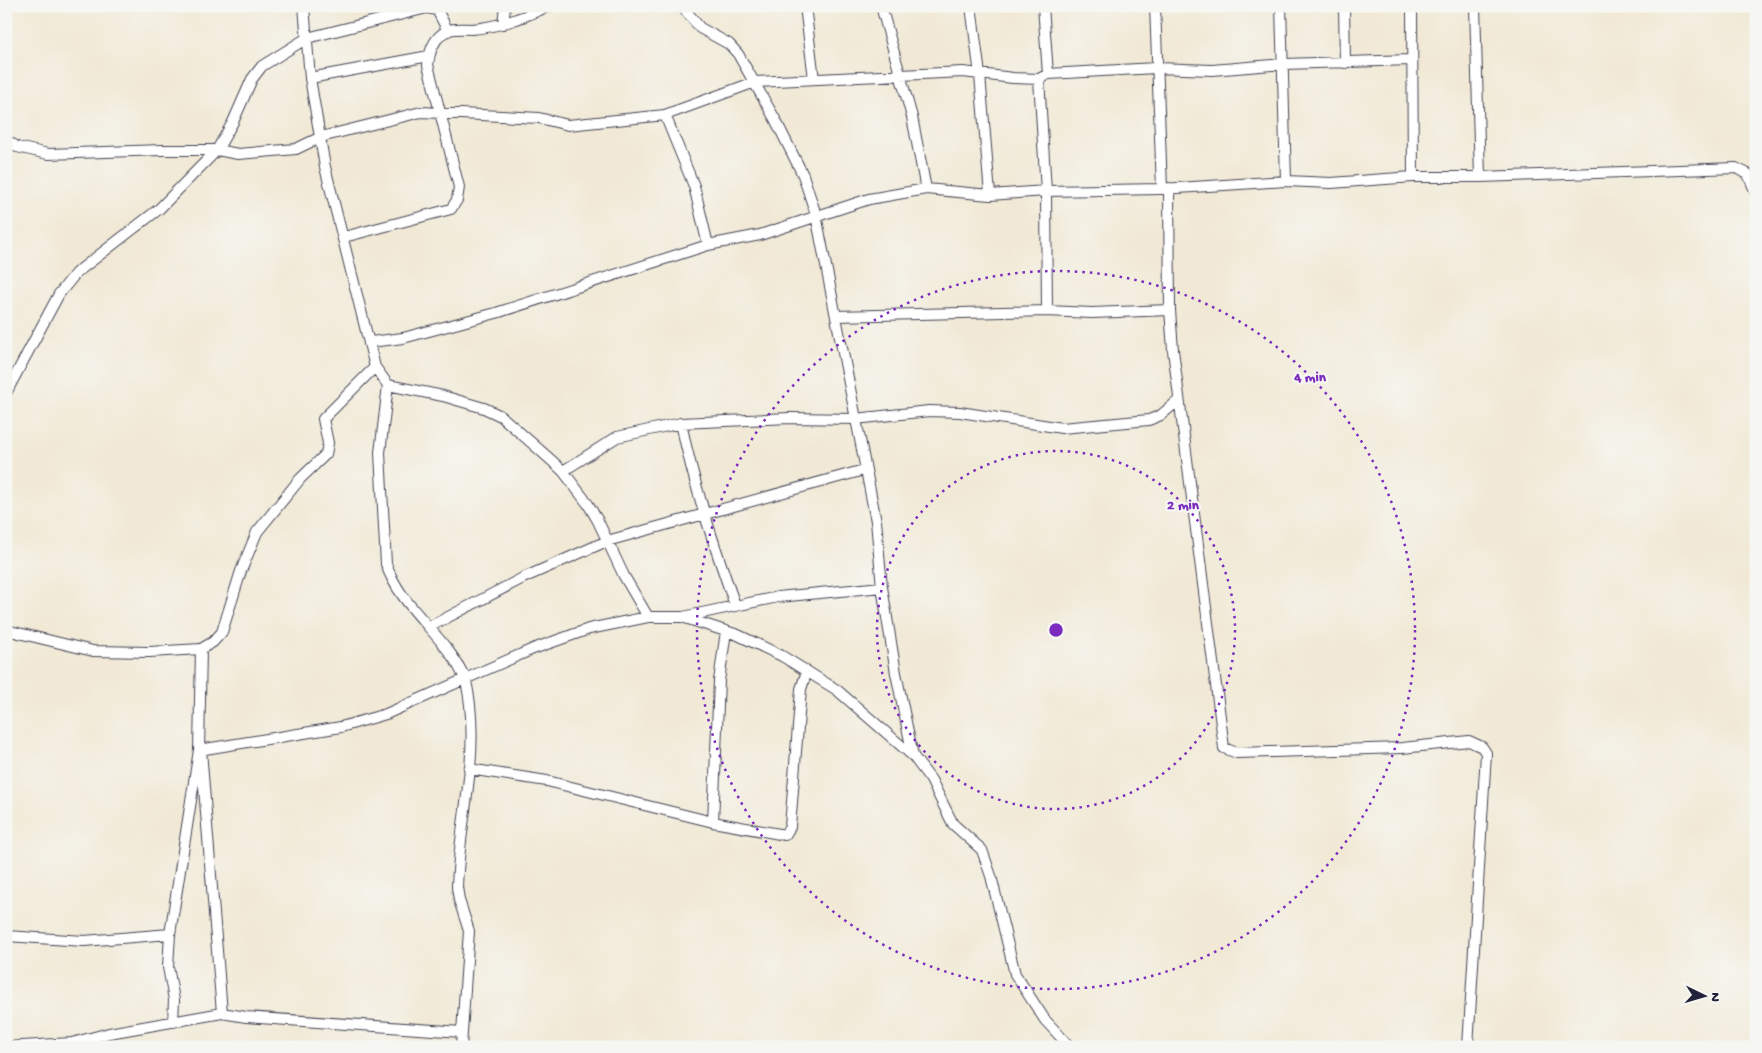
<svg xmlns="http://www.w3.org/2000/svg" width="1762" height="1053" font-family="'Gochi Hand',sans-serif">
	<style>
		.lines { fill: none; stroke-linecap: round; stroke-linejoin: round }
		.minor-casing { stroke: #414052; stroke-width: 12 }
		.minor { stroke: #fff; stroke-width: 10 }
		.ring { fill: none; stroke: #7b2cbf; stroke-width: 2.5; stroke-dasharray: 2.5 5 }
		.centre { fill: #7b2cbf; stroke: #f6f6f2; stroke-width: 2.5 }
		.ring-label { font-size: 15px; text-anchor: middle; font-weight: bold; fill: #7b2cbf; stroke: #f6f6f2; stroke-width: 4.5; stroke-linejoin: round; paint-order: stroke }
	</style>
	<rect width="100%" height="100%" fill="#f6f6f2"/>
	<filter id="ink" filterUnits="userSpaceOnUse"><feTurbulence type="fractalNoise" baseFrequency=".02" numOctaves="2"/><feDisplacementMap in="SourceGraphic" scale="10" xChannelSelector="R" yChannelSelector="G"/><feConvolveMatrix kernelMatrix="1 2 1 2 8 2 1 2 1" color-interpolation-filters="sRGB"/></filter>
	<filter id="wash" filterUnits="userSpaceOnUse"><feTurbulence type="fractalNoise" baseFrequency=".0096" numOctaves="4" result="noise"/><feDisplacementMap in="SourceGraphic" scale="20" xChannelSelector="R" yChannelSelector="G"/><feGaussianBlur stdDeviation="1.12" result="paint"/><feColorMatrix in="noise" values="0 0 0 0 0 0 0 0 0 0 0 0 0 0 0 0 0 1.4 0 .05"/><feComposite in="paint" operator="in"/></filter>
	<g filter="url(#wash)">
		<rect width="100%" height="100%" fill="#f1e9d5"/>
	</g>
	<g filter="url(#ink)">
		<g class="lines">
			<defs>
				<path id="minor" d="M304,6l6,72 15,89 50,200 13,18 -8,68 6,111c15,45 61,72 79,115 3,8 4,18 5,26 7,61 -11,121 -13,182l2,13 10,31 -8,116
					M682,6l18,22 29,16 9,10 37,65 28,56 13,40 60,306 6,66 14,86 17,83
					M805,6l9,73
					M881,6l31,111 14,72
					M971,6l9,69 10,120
					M1043,6l5,68
					M1155,6l7,183
					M1281,6l5,175
					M1344,6l1,57
					M1412,6l1,171
					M1475,6l5,171
					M503,24l2,-18
					M310,78l119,-22
					M1039,79l7,112 1,120
					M665,115l29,71 14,59
					M6,140l11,7 31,7 114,-4h55l21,4 58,-5 25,-12 100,-25 118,6 29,7 97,-10 90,-33 208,-10 50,6 26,1 9,-5 108,-6 56,2 72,-6 127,-4
					M1169,188l1,122 3,40 51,398 13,5 165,-5 67,-7 13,6 4,6 -18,294
					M344,237l107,-28 6,-9 2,-13 -31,-122c1,-11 5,-24 14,-31 9,-7 19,-5 30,-5 27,-2 52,-12 77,-23
					M836,316l211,-5 45,2 78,-3
					M371,342l32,-4 93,-25 212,-68 52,-10 109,-36 57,-10 64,6 56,-4 116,-2 124,-8 45,2 82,-6h67l256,-9 12,6 8,19
					M388,385l55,11 41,12 17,8 50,44 12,11 25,33 10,17 26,55 24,41
					M6,393l53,-99 17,-21 83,-64 58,-59 16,-28 19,-43 10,-13 45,-28 120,-30 10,2 11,21
					M681,423c13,63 33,122 54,182
					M563,471l54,-34 64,-14 109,-5 65,1 74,-8 31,1 102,16 87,-8 12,-5 18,-15
					M683,617l95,-20 104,-10
					M429,627l94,-49 84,-37 257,-71
					M6,630l87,21 56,1 52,-3 12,-7 9,-10 19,-61 16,-39 43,-53 26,-25 2,-11 -5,-24 52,-52
					M199,750l142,-23 45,-13 147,-65 56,-20 59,-12h34l56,18 44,21 55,34 76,66 18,24 22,44 29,26 9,26 24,98 30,46 25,27
					M201,750l21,263 24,4 216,15
					M469,769l78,12 166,41 72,13 5,-8 11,-138 6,-18
					M713,822l6,-141 7,-50
					M6,936l78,5 86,-7
					M173,1022l1,-22 -6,-33 2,-33 29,-184 2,-101
					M6,1047l66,-4 37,-10 113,-20"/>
			</defs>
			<!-- minor casing -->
			<use href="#minor" class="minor-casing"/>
			<!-- minor -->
			<use href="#minor" class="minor"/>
		</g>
	</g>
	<!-- distance rings -->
	<g class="ring">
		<circle cx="1056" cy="630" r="179"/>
		<circle cx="1056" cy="630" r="359"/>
	</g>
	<circle cx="1056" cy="630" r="8" class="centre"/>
	<g class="ring-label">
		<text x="1310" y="381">4 min</text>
		<text x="1183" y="509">2 min</text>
	</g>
	<!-- margin -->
	<rect width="1762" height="1053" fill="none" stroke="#f6f6f2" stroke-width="25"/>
	<!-- north arrow -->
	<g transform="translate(1704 996) rotate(95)" stroke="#f6f6f2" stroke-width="4" paint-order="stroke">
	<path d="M0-4L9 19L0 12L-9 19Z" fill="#22223b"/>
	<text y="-8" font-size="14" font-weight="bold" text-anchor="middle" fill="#22223b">N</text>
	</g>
</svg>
